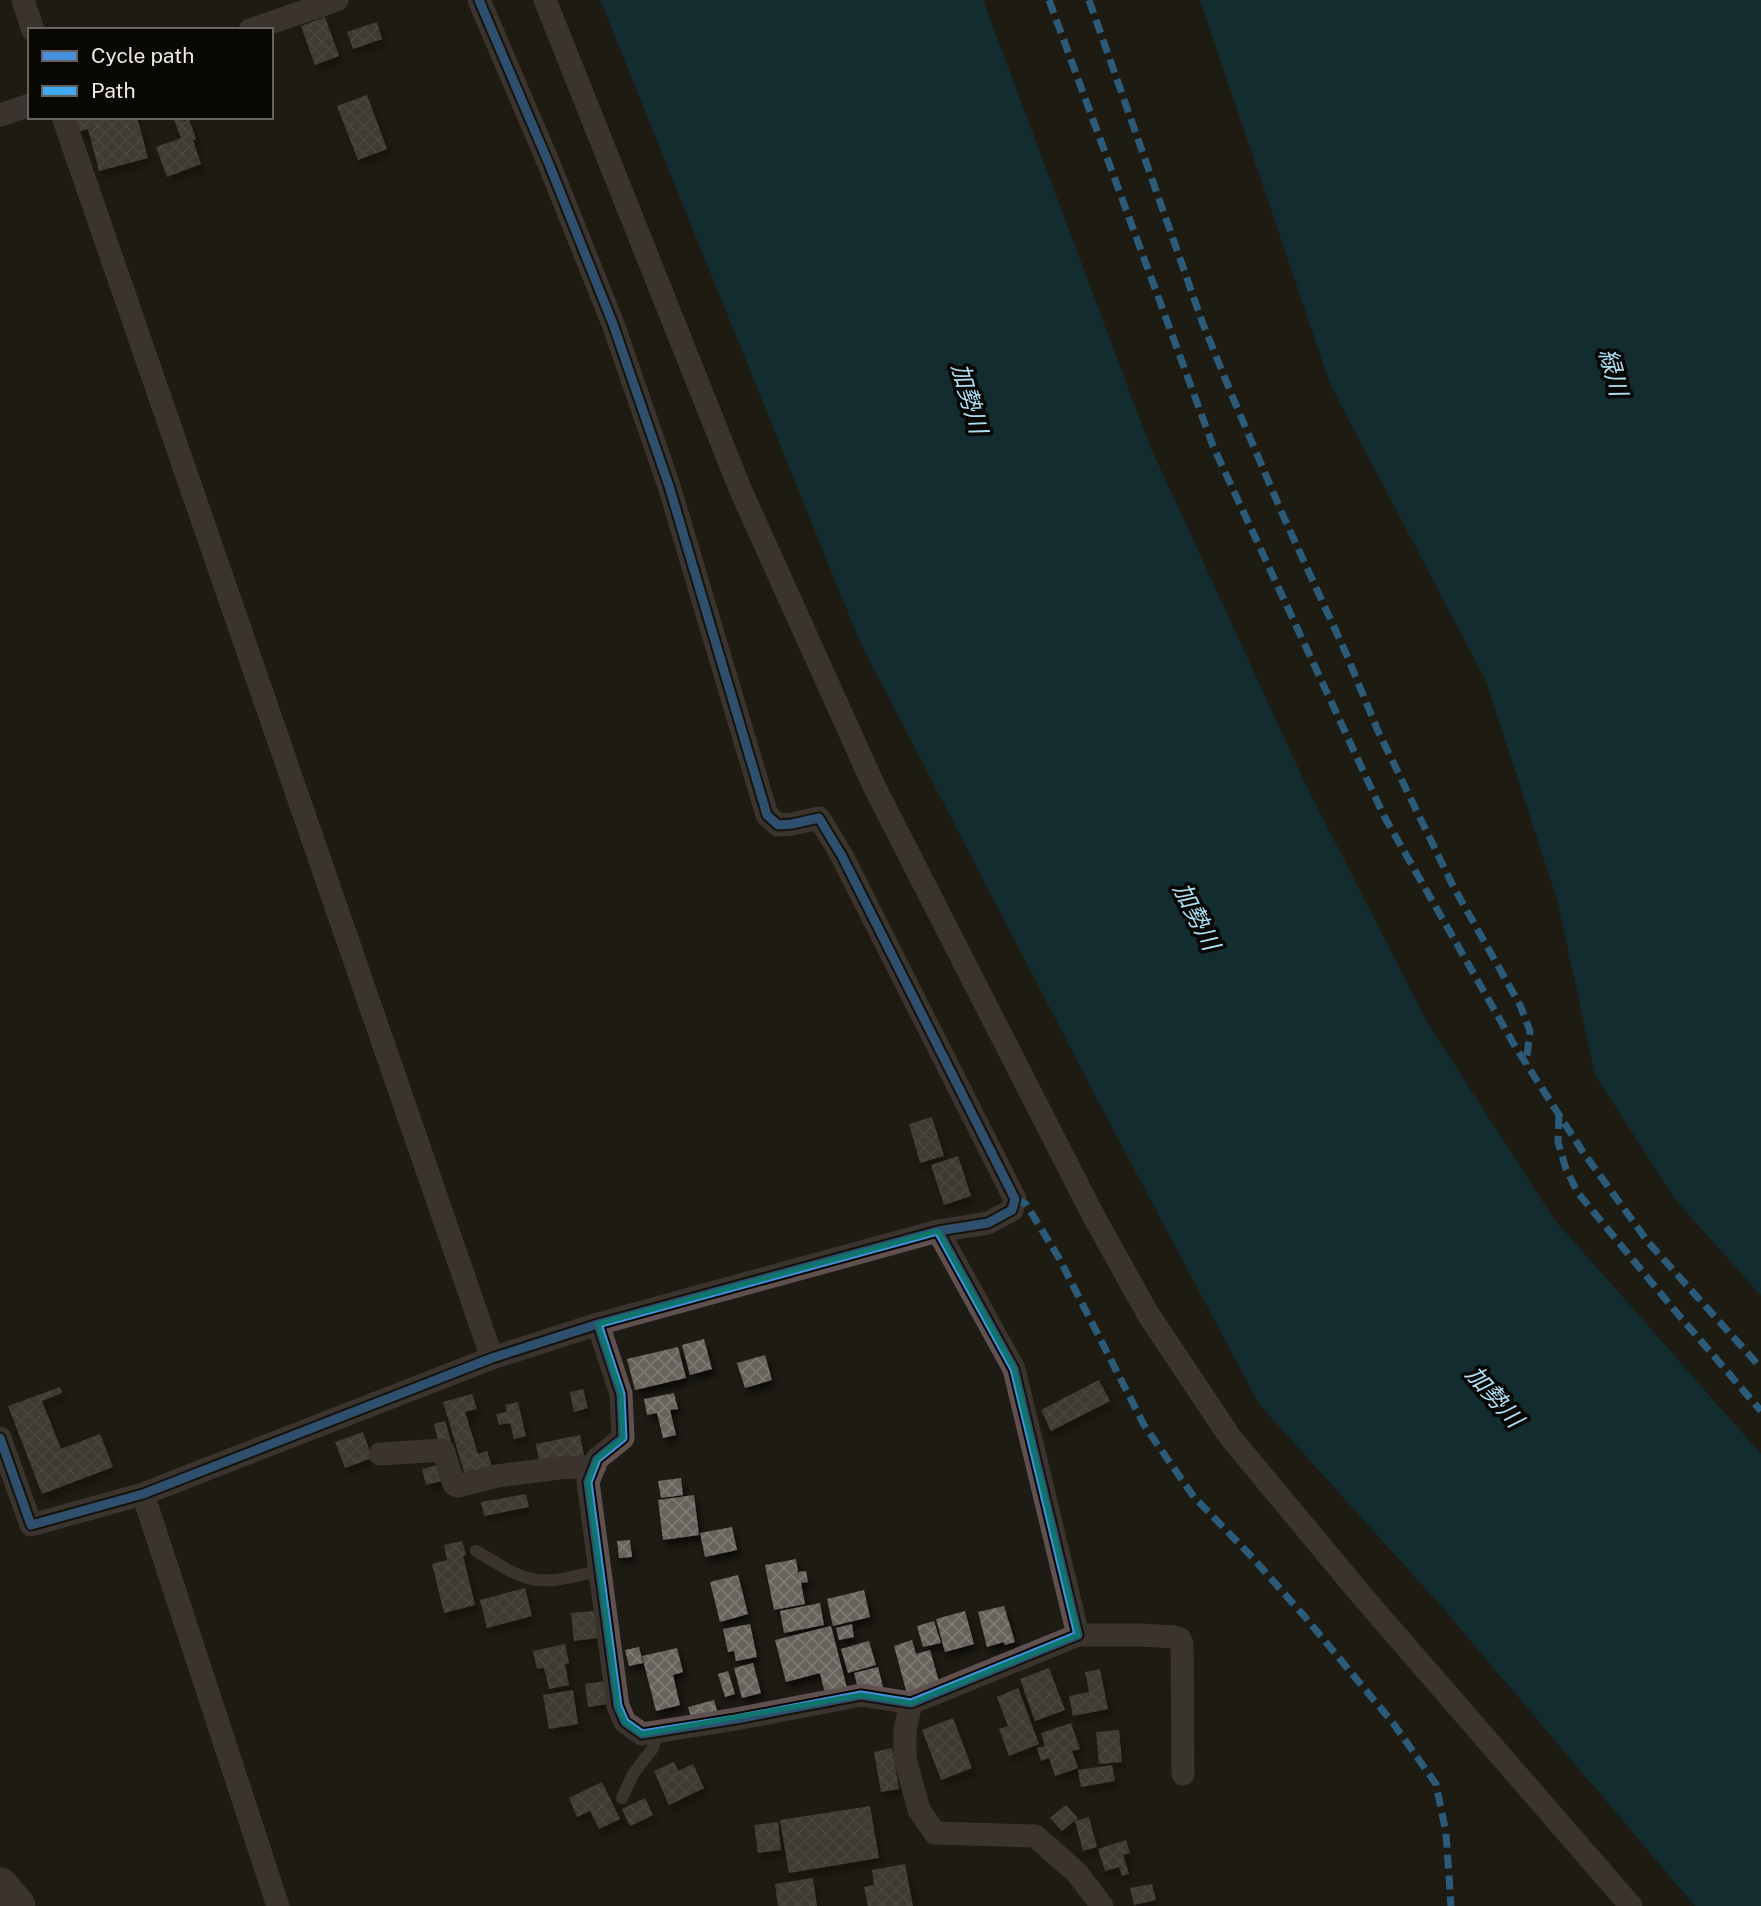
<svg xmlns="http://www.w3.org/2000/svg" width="1761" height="1906" font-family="'Public Sans','Noto Sans JP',sans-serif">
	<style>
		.water { fill: #054155 }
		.building { fill: url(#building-cross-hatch); filter: url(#shadow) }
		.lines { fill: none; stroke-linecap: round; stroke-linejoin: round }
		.service { stroke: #605150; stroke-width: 12 }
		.minor { stroke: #605150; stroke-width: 23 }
		.primary { stroke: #60514f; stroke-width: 37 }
		.quiet { stroke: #3fa9f5; stroke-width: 7; stroke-dasharray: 14 7; stroke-linecap: butt }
		.cycleway-casing { stroke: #090804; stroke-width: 13 }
		.cycleway { stroke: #468fdf; stroke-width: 9 }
		.marked { fill: none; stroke: #0f766e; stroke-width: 5; stroke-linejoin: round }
		.labels { text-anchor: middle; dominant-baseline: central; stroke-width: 7; stroke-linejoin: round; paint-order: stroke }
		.water-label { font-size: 24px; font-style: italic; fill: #aedef5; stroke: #090804 }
	</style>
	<defs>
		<pattern id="building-cross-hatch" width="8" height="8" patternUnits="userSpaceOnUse" patternTransform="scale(1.75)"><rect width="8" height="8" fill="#67625c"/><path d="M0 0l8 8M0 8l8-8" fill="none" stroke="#7d7973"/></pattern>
		<filter id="shadow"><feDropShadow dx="3.5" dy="6" stdDeviation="3.5" flood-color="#0009"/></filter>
	</defs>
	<rect width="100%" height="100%" fill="#1d1b13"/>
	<!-- water -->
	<path class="water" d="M600,0h383l167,446 155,337 122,239 127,197 207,235v452h-66l-253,-299 -183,-203 -162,-305 -237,-457z
		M1200,0h561v1296l-86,-97 -80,-124 -37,-172 -72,-222 -156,-297z"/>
	<!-- building -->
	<path class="building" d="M325,17l14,39 -24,9 -14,-39z
		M377,22l5,17 -29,10 -6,-17z
		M367,95l20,54 -29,11 -21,-54z
		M75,117h62l11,41 -49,13 -11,-42 -9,3z
		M173,117h10l1,4 5,-2 7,20 -3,1 8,24 -34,13 -11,-30 25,-9z
		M932,1117l12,39 -24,7 -11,-39z
		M958,1156l13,40 -27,9 -13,-40z
		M704,1339l8,30 -22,6 -8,-30z
		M678,1347l8,31 -51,12 -8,-31z
		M765,1355l7,25 -27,8 -8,-25z
		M1099,1380l11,21 -59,30 -10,-21z
		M60,1387l2,6 -20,8 19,48 39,-15 13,33 -71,27 -34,-88z
		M583,1389l5,19 -14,4 -4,-20z
		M674,1393l4,16 -8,1 6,25 -13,3 -6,-25 -10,2 -3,-16z
		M472,1394l5,15 -12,3 13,42 9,-3 5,15 -27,9 -22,-73z
		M518,1402l8,34 -12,3 -4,-16 -11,2 -3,-11 11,-2 -2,-7z
		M445,1421l6,20 -12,3 -5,-20z
		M363,1432l9,26 -27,10 -10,-26z
		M580,1435l4,21 -44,9 -4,-21z
		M445,1463l4,16 -23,6 -4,-16z
		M681,1478l2,17 -22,3 -3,-17z
		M526,1494l3,13 -45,9 -3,-14z
		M694,1495l5,40 -36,5 -5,-40z
		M732,1527l5,23 -32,7 -5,-24z
		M630,1540l2,17 -13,1 -2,-17z
		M462,1541l4,14 -3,1 12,49 -31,8 -12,-49 15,-4 -3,-15z
		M796,1559l2,13 8,-1 2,11 -7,1 4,21 -31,6 -9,-45z
		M738,1575l10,39 -28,8 -10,-40z
		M525,1588l7,28 -45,12 -7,-28z
		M864,1590l6,27 -37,9 -6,-27z
		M820,1603l4,22 -40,8 -4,-22z
		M1004,1606l11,36 -10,3 -1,-3 -17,5 -9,-35z
		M595,1611l3,27 -24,3 -3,-28z
		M965,1611l9,33 -29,8 -9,-33z
		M934,1621l7,22 -18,4 -6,-21z
		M750,1624l7,33 -21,4 -2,-10 -6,1 -5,-23z
		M852,1624l2,13 -15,3 -3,-12z
		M831,1626l16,62 -22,6 -5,-21 -34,9 -11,-42z
		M912,1640l4,14 14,-4 10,35 -33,9 -13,-48z
		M869,1641l7,24 -28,8 -7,-24z
		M565,1644l4,19 -4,1 4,21 -20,4 -5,-21 -7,1 -4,-18z
		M639,1647l4,16 -14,3 -4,-16z
		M677,1648l6,24 -10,3 7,30 -24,6 -14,-55z
		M753,1663l8,30 -19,5 -8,-30z
		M878,1667l6,24h-25l-5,-18z
		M1049,1668l16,42 -30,11 -15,-42z
		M1100,1669l8,40 -35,7 -4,-20 20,-4 -4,-20z
		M728,1671l7,23 -10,3 -7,-23z
		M605,1681l3,23 -20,3 -3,-23z
		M1018,1688l21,56 -30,12 -10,-27 9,-3 -11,-29z
		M573,1690l5,34 -29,5 -6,-34z
		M714,1700l4,14 -26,6 -4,-13z
		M953,1718l19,50 -31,12 -19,-50z
		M1071,1723l9,26 -8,2 6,17 -23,8 -6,-18 -8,3 -4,-13 8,-2 -4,-13z
		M1119,1730l3,32 -23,2 -3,-32z
		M892,1748l7,41 -18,3 -7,-40z
		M674,1762l4,9 15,-7 11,24 -35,17 -15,-34z
		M1112,1765l3,16 -34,6 -3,-17z
		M602,1782l18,37 -21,10 -9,-18 -13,6 -8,-19z
		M645,1798l8,17 -23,11 -8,-17z
		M1066,1805l12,13 -16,13 -12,-13z
		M870,1806l9,52 -90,15 -9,-53z
		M1089,1817l8,30 -14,4 -8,-30z
		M778,1822l3,28 -23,3 -4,-28z
		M1126,1840l4,13 -7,2 6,19 -7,2 -3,-9 -14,4 -7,-22z
		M905,1864l8,42h-45l-4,-19 10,-2 -2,-15z
		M813,1878l4,28h-39l-3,-22z
		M1152,1884l4,16 -22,5 -4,-17z"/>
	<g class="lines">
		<!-- service -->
		<path class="service" d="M476,1551c18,10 36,24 56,28 21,5 46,-4 67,-8
			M622,1798l11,-24 20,-26 5,-16"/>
		<!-- minor -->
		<path class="minor" d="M23,0l10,30
			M545,0l196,491 133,295 219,429 55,99 82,123 133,160 268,309
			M250,30l87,-30
			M0,115l30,-10
			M63,117l429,1241
			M598,1324l23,70 2,44 -26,21 -9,23 30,224 7,16 17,12 94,-15 125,-24 50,8 167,-68 -64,-266 -76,-138
			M0,1438l31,87 112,-31 349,-136 106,-34 340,-93 50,-8 24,-13 3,-11 -173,-343 -23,-38 -27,6 -14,1 -11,-10 -98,-329 -56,-162 -64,-160 -70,-164
			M380,1454l63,-4 10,32 2,3 3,1 39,-10 62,-8 36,-2
			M143,1494l135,412
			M1078,1635h65l31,2 6,2 2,5 1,130
			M911,1703l-6,27v28l14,52 16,23 100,3 42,37 25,33"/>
		<!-- primary -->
		<path class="primary" d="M0,1886l17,20"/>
		<!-- quiet -->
		<path class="quiet" d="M1049,0l164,446 171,370 132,232 67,104 65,90 113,126
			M1089,0l114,324 30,74 52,122 60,131 33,80 75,155 67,119 10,26 -4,33
			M1559,1115l-1,27 8,27 12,24 93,113 90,105
			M1015,1199l11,5 33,54 85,167 50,72 58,60 53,60 88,106 43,61 10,49 5,73"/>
		<defs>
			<path id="cycleway" d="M598,1324l23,70 2,44 -26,21 -9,23 30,224 7,16 17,12 94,-15 125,-24 50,8 167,-68 -64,-266 -76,-138
				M0,1438l31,87 112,-31 349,-136 106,-34 340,-93 50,-8 24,-13 3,-11 -173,-343 -23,-38 -27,6 -14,1 -11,-10 -98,-329 -56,-162 -64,-160 -70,-164"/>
		</defs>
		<!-- cycleway casing -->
		<use href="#cycleway" class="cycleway-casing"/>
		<!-- cycleway -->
		<use href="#cycleway" class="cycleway"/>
	</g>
	<!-- marked area -->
	<path d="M0 0H1761V1906H0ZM938,1231l76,138 64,266 -167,68 -50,-8 -219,39 -17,-12 -7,-16 -30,-224 9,-23 26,-21 -2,-44 -23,-70z" fill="#1d1b13" fill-opacity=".55" fill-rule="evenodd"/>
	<path class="marked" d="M938,1231l76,138 64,266 -167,68 -50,-8 -219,39 -17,-12 -7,-16 -30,-224 9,-23 26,-21 -2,-44 -23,-70z"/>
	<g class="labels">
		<!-- water labels -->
		<g class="water-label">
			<text transform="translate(1614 372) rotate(75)">緑川</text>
			<text transform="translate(970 398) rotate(74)">加勢川</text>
			<text transform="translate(1197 916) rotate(63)">加勢川</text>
			<text transform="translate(1495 1396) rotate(49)">加勢川</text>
		</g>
	</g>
	<!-- legend -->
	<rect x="28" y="28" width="245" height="91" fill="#090804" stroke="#64635d" stroke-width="2"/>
	<rect x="42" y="51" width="35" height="10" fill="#468fdf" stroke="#64635d" stroke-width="2"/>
	<text x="91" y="63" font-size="21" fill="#edebe2">Cycle path</text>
	<rect x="42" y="86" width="35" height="10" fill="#3fa9f5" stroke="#64635d" stroke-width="2"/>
	<text x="91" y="98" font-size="21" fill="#edebe2">Path</text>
</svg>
